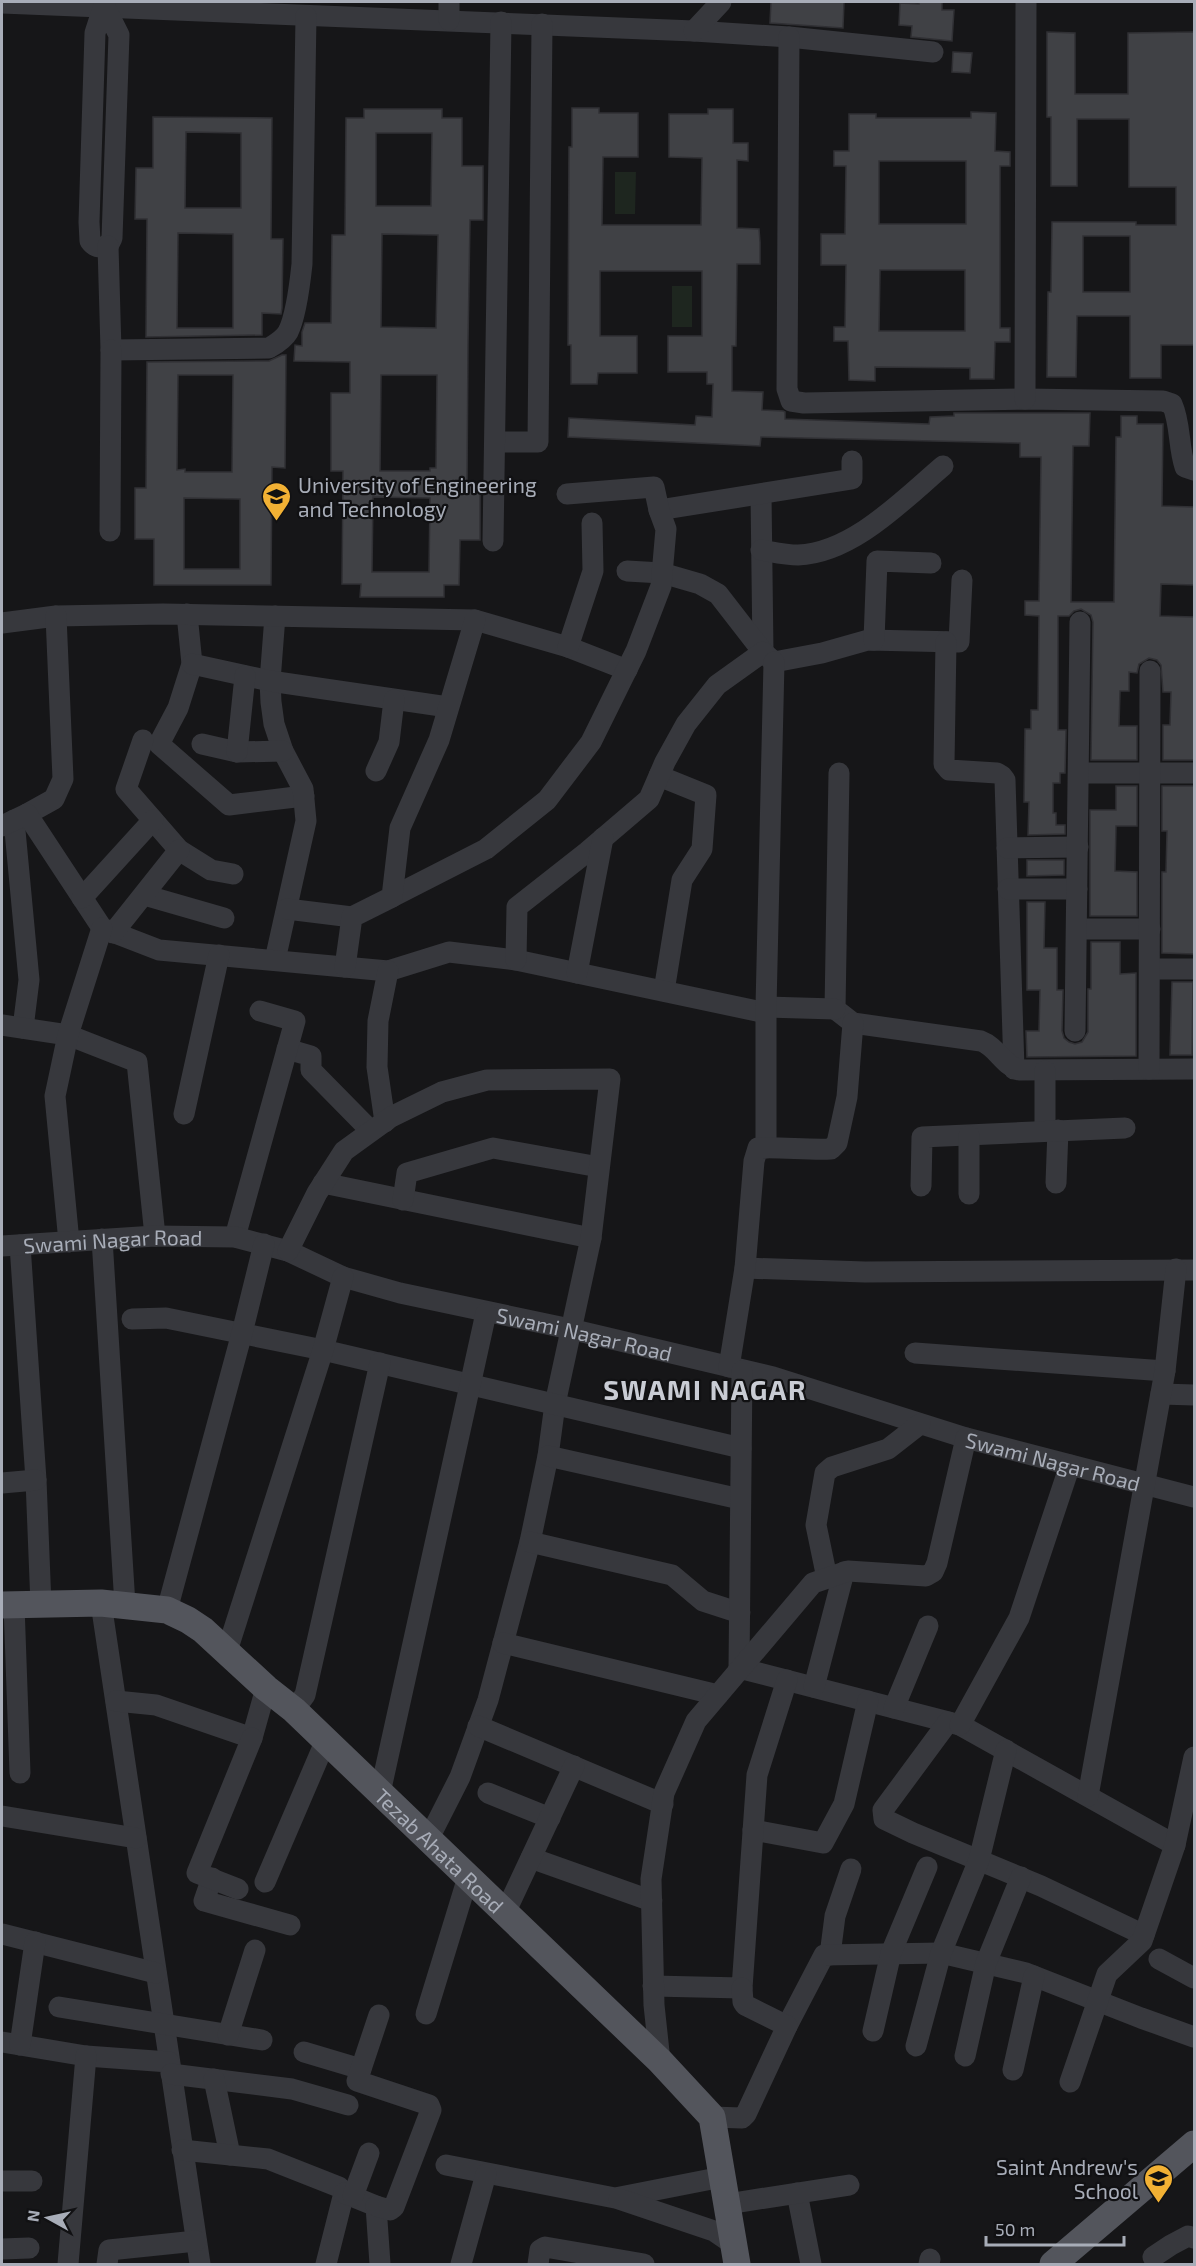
<svg xmlns="http://www.w3.org/2000/svg" width="1196" height="2266" font-family="'Exo 2',sans-serif">
	<style>
		.green { fill: #1e261f }
		.building { fill: #404145; stroke: #303034; stroke-width: 1.5; fill-rule: evenodd }
		.lines { fill: none; stroke-linecap: round; stroke-linejoin: round }
		.minor { stroke: #37383d; stroke-width: 21 }
		.major { stroke: #53555c; stroke-width: 27 }
		.labels { text-anchor: middle; dominant-baseline: central; stroke-width: 4.5; stroke-linejoin: round; paint-order: stroke }
		.poi-label { font-size: 21px; fill: #a8adb8; stroke: #111113; text-anchor: start }
		.street-label { font-size: 21px; fill: #a8adb8; stroke: #111113 }
		.district-label { font-size: 27px; font-weight: bold; letter-spacing: 1.5px; fill: #c9ccd4; stroke: #111113 }
	</style>
	<rect width="100%" height="100%" fill="#161618"/>
	<!-- green -->
	<path class="green" d="M615,172h21l-1,42h-20z
		M672,286h20v41h-20z"/>
	<!-- building -->
	<path class="building" d="M771,2h73l-1,26 -73,-5z
		M919,2h23v8h12l-2,31 -41,-4 1,-11 -13,-1 1,-22 19,1z
		M1047,32l28,1v61h53v-61l66,-1v313h-33v33h-31v-62h-53l-1,61h-29l1,-85h3l1,-70h84v3h40v-38h-47v-68h-52v67h-26v-69h-4zM1083,236h47v56h-47z
		M953,52l19,1 -2,20 -18,-1z
		M572,108h27v5h39v44h-35l-1,68h99l1,-67 -33,-1v-43h39v-5h25v34h15v18l-11,-1v68l22,1 1,13v22h-23l-1,82h-4v45l31,1 -1,18 21,1 2,1v7l144,5 1,-7 24,-1v-3h136l-1,33h-16l-2,156h43l2,-165h5v-21h16v8h26l-1,82 32,1v78l-33,-1 -1,32 34,1v143h-31v-35h7l1,-33h-8l-2,-27 -4,-5 -8,-2 -10,6 -2,9 -8,-1v19h-9l-1,35h18v34h-46l2,-138 -2,-7 -10,-6 -7,2 -5,5h-11v114h8l-1,43h-5v10h-7v30h3v12h9v9l-37,1 1,-33h-5l1,-73h6v-19h7l1,-94 -14,-1v-14h14l2,-144h-21v-14l-259,-6 -1,9 -192,-9 1,-19 126,7 1,-9 16,1 1,-33h-6v-12h-39v-36h34v-65h-102v65h37v37h-39l-1,11h-26v-39h-3l1,-198h3z
		M364,109h78v9h20v48h21v54h-13l-2,123 -1,143h13v54h-20l-1,45h-15v12h-84l1,-13h-19l1,-113h-12v-78h19v-31l-56,-1 1,-16 7,1v-14l3,-9h26l1,-88h13l1,-117h18zM376,133h56l-1,73h-55zM382,234l56,1 -2,93 -55,-1zM381,375h56l-1,93h-6v3h-50zM373,497l57,1 -1,74h-57z
		M971,112l25,1 -1,38 15,1v14h-10v162h10v14h-15l-1,37h-24v-11l-95,-1v14l-26,-1 -1,-39h-14v-14h11l1,-62h-25v-31h24l1,-68h-12v-15h15v-37h27v4h95zM879,161h87v63h-87zM880,270h85v61h-86z
		M153,117l119,1 -1,121h12l-1,69 -1,6 -19,-1v22l-116,2 1,-118h-12l1,-51h17zM186,132l55,1v75h-56zM178,233l55,1v94h-56z
		M282,355h4l-1,113 -13,-1 -1,118h-117v-46h-19v-51h11l1,-126 122,-1zM178,375h55l-1,97h-47v-3l-8,1zM184,498l56,1v70h-56z
		M1116,786h21v40h-21l-1,45 22,1v44h-47v-106h26z
		M1162,786h32v168l-32,-1v-81h4l1,-41h-5z
		M1027,860h37v15l-37,1z
		M1027,902h18l-1,46h13v42h6l-1,41 2,7 5,4 6,2 7,-2 6,-10v-43h3v-47h29v32l16,-1v83l-109,1 -1,-26h13l1,-41h-13z
		M1172,982h21l-1,73h-22z"/>
	<g class="lines">
		<!-- minor -->
		<g class="minor">
			<path d="M2,3l692,28 95,6 144,15"/>
			<path d="M105,7l14,28 -7,203 -4,8c-7,2 -13,2 -18,-5l-1,-19 6,-189 10,-31"/>
			<path d="M449,20v-18"/>
			<path d="M694,31l27,-29"/>
			<path d="M789,37l-2,352 4,12 13,2 221,-4 138,2 9,3c9,20 6,42 13,63l9,3"/>
			<path d="M108,246l3,104 158,-2c7,-4 15,-9 19,-16 8,-16 12,-49 14,-68l4,-248"/>
			<path d="M1025,399l1,-397"/>
			<path d="M495,442h43l4,-418"/>
			<path d="M761,494l2,158"/>
			<path d="M659,510l193,-31v-18"/>
			<path d="M110,531l1,-181"/>
			<path d="M493,541l8,-519"/>
			<path d="M761,550c12,2 25,5 37,5 55,-2 106,-56 145,-89"/>
			<path d="M627,571l35,2 38,11 18,10 45,58 11,10 48,-9 46,-13 91,2 3,-62"/>
			<path d="M187,614l5,50 -14,44 -19,36 70,61 75,-9"/>
			<path d="M275,616l-5,65 1,21 3,22 9,27 20,38 3,32 -31,139"/>
			<path d="M2,623l54,-7 107,-2 312,6 93,27 59,23"/>
			<path d="M874,640l3,-79 54,2"/>
			<path d="M946,642l-2,122 5,6 48,3 5,3 3,4 9,289"/>
			<path d="M568,647l25,-76 -1,-48"/>
			<path d="M192,664l78,17 178,26"/>
			<path d="M143,740l-17,49 53,61 32,20 22,4"/>
			<path d="M202,744l35,8 46,-1"/>
			<path d="M237,752l8,-76"/>
			<path d="M376,771l13,-29 5,-42"/>
			<path d="M839,773l-4,236 18,14 128,18c16,6 22,24 38,29l175,-1"/>
			<path d="M1079,773h115"/>
			<path d="M659,776l47,19 -4,54 -20,31 -18,111"/>
			<path d="M27,814l27,-15 9,-20 -7,-163"/>
			<path d="M14,820l15,160 -6,48"/>
			<path d="M2,826l25,-12 75,114 57,22 229,21 61,-19 67,8 250,53"/>
			<path d="M1007,848l71,-1"/>
			<path d="M1008,889h69"/>
			<path d="M144,895l80,23"/>
			<path d="M392,897l94,-48 61,-49 44,-58 45,-91 25,-65 5,-57 -7,-19 -5,-23 -87,7"/>
			<path d="M82,898l71,-78"/>
			<path d="M287,909l65,8"/>
			<path d="M1077,929h73"/>
			<path d="M113,933l66,-83"/>
			<path d="M516,960l1,-53 70,-55 62,-53 16,-37 21,-38 31,-39 46,-33"/>
			<path d="M345,967l7,-50 40,-20 8,-69 39,-88 36,-120"/>
			<path d="M1150,969h44"/>
			<path d="M577,973l26,-135"/>
			<path d="M766,1007l69,2"/>
			<path d="M2,1025l66,10 69,27 18,174"/>
			<path d="M1075,1031l5,-409"/>
			<path d="M287,1049l24,7v14l60,61"/>
			<path d="M1149,1069l1,-398"/>
			<path d="M184,1114l35,-159"/>
			<path d="M385,1122l-8,-55 1,-46 10,-50"/>
			<path d="M1045,1130v-59"/>
			<path d="M766,1148v-141l8,-345"/>
			<path d="M323,1183l268,55"/>
			<path d="M1056,1183l2,-53"/>
			<path d="M921,1186l1,-49 203,-9"/>
			<path d="M969,1194v-58"/>
			<path d="M403,1200l4,-27 86,-25 106,19"/>
			<path d="M235,1237l60,-216 -35,-10"/>
			<path d="M102,1239l23,366"/>
			<path d="M69,1242l-14,-146 13,-61 34,-107"/>
			<path d="M20,1245l16,235 5,125"/>
			<path id="s1" d="M2,1246l153,-10 80,1 53,14 55,26 57,16 170,36 203,48 193,61 228,59"/>
			<path d="M288,1251l29,-58 27,-42 47,-34 51,-25 45,-12 123,-1 -19,159 -36,166 -7,52 -18,86 -42,158 -28,77 -32,63"/>
			<path d="M745,1268l120,4 329,-2"/>
			<path d="M132,1319l34,-1 157,32 418,98"/>
			<path d="M915,1353l250,18"/>
			<path d="M729,1367l16,-99 9,-107 4,-13c24,-1 49,2 73,1l6,-6 10,-46 6,-74"/>
			<path d="M1161,1394l33,1"/>
			<path d="M548,1456l192,43"/>
			<path d="M2,1483l34,-3"/>
			<path d="M530,1542l142,33 31,26 37,12"/>
			<path d="M827,1578l-11,-53 9,-52 7,-6 56,-18 32,-25"/>
			<path d="M101,1603l99,661"/>
			<path d="M14,1605l6,168"/>
			<path d="M167,1610l75,-277 22,-89"/>
			<path d="M503,1643l215,52"/>
			<path d="M227,1651l96,-301 20,-73"/>
			<path d="M739,1668l221,57 215,120"/>
			<path d="M739,1668l3,-297"/>
			<path d="M814,1687l30,-115"/>
			<path d="M116,1701l40,4 96,33 14,-50"/>
			<path d="M894,1708l34,-82"/>
			<path d="M294,1710l11,-15 75,-332"/>
			<path d="M948,1722l-65,88 1,9 29,14 128,53 103,49"/>
			<path d="M960,1725l59,-107 51,-153"/>
			<path d="M478,1726l185,78"/>
			<path d="M380,1793l106,-480"/>
			<path d="M488,1793l62,25"/>
			<path d="M1088,1796l77,-425 11,-102"/>
			<path d="M2,1816l134,22"/>
			<path d="M753,1830l70,13 21,-39 24,-103"/>
			<path d="M531,1858l121,43"/>
			<path d="M212,1878l-8,23 86,24"/>
			<path d="M265,1882l61,-142"/>
			<path d="M238,1889l-41,-16 55,-135"/>
			<path d="M505,1913l69,-147"/>
			<path d="M2,1934l154,39"/>
			<path d="M830,1955l5,-39 16,-47"/>
			<path d="M1159,1959l35,19"/>
			<path d="M653,1986l89,2 15,-213 30,-95"/>
			<path d="M59,2007l203,33"/>
			<path d="M426,2014l42,-137"/>
			<path d="M787,2026l37,-71 117,-2 85,20 115,45 53,19"/>
			<path d="M873,2031l18,-78 36,-86"/>
			<path d="M228,2035l27,-85"/>
			<path d="M2,2042l84,14 83,6"/>
			<path d="M20,2045l15,-103"/>
			<path d="M916,2046l25,-93 38,-93 27,-110"/>
			<path d="M304,2052l57,17"/>
			<path d="M965,2056l21,-93 35,-86"/>
			<path d="M660,2061l-6,-56 -3,-126 13,-86 32,-72 117,-138 35,-12 78,5 7,-4 4,-9 29,-125"/>
			<path d="M1013,2070l21,-94"/>
			<path d="M171,2074l121,15 56,16"/>
			<path d="M214,2079l16,76"/>
			<path d="M1070,2082l37,-108 35,-33 33,-96 19,-88"/>
			<path d="M712,2117l30,1 4,-4 41,-88 -42,-21 -2,-3 -1,-14"/>
			<path d="M182,2150l86,9 71,28 5,6 -18,71"/>
			<path d="M446,2165l169,33 107,-21"/>
			<path d="M2,2181h30"/>
			<path d="M344,2193l32,13 4,58"/>
			<path d="M797,2193l14,71"/>
			<path d="M353,2196l16,-43"/>
			<path d="M619,2199l95,32 19,13"/>
			<path d="M727,2204l122,-19"/>
			<path d="M376,2206l14,4 4,-3 37,-97 -2,-5 -72,-24 22,-66"/>
			<path d="M2,2249l27,-1"/>
			<path d="M1153,2257l18,-12 17,-9 6,2"/>
			<path d="M68,2264l18,-208"/>
			<path d="M107,2264l2,-14 87,-9"/>
			<path d="M461,2264l25,-90"/>
			<path d="M538,2264l2,-14 5,-3 99,17"/>
			<path d="M929,2264l1,-5"/>
		</g>
		<!-- major -->
		<g class="major">
			<path id="s2" d="M2,1605l99,-2 66,7 21,10 15,10 63,58 28,22 366,351 52,56 25,147"/>
			<path d="M1053,2264l141,-120"/>
		</g>
	</g>
	<!-- icons -->
	<defs>
		<symbol id="university-pin" viewBox="-11 -11 22 30"><path d="M0 17L-7.5 6A9.5 9.5 0 1 1 7.5 6Z" fill="#f2b134" stroke="#111113"/><path d="M0-5L7-2L0 1L-7-2ZM-4 1L0 2.5L4 1V4Q0 6-4 4Z" fill="#111"/></symbol>
		<symbol id="school-pin" viewBox="-11 -11 22 30"><path d="M0 17L-7.5 6A9.5 9.5 0 1 1 7.5 6Z" fill="#f2b134" stroke="#111113"/><path d="M0-5L7-2L0 1L-7-2ZM-4 1L0 2.5L4 1V4Q0 6-4 4Z" fill="#111"/></symbol>
	</defs>
	<g fill-rule="evenodd">
		<use href="#university-pin" x="260" y="480" width="33" height="45"/>
		<use href="#school-pin" x="1142" y="2162" width="33" height="45"/>
	</g>
	<g class="labels">
		<!-- poi labels -->
		<g class="poi-label">
			<text x="298" y="484">University of Engineering<tspan x="298" dy="24">and Technology</tspan></text>
			<text x="1138" y="2166" text-anchor="end">Saint Andrew's<tspan x="1138" dy="24">School</tspan></text>
		</g>
		<!-- street labels -->
		<g class="street-label">
			<text stroke="none"><textPath href="#s1" startOffset="111">Swami Nagar Road</textPath></text>
			<text stroke="none"><textPath href="#s1" startOffset="597">Swami Nagar Road</textPath></text>
			<text stroke="none"><textPath href="#s1" startOffset="1083">Swami Nagar Road</textPath></text>
			<text stroke="none"><textPath href="#s2" startOffset="530">Tezab Ahata Road</textPath></text>
		</g>
		<!-- district labels -->
		<g class="district-label">
			<text x="705" y="1389">SWAMI NAGAR</text>
		</g>
	</g>
	<!-- border -->
	<rect width="1196" height="2266" fill="none" stroke="#a8adb8" stroke-width="6"/>
	<!-- north arrow -->
	<g transform="translate(48 2218) rotate(278)" stroke="#111113" stroke-width="4.5" paint-order="stroke">
	<path d="M0-4.5L10 22L0 15L-10 22Z" fill="#a8adb8"/>
	<text y="-9" font-size="16" font-weight="bold" text-anchor="middle" fill="#a8adb8">N</text>
	</g>
	<!-- scale -->
	<path d="M986 2236v9h138v-9" fill="none" stroke="#a8adb8" stroke-width="3"/>
	<text x="995" y="2236" font-size="18" fill="#a8adb8" stroke="#111113" stroke-width="4.5" paint-order="stroke">50 m</text>
</svg>
